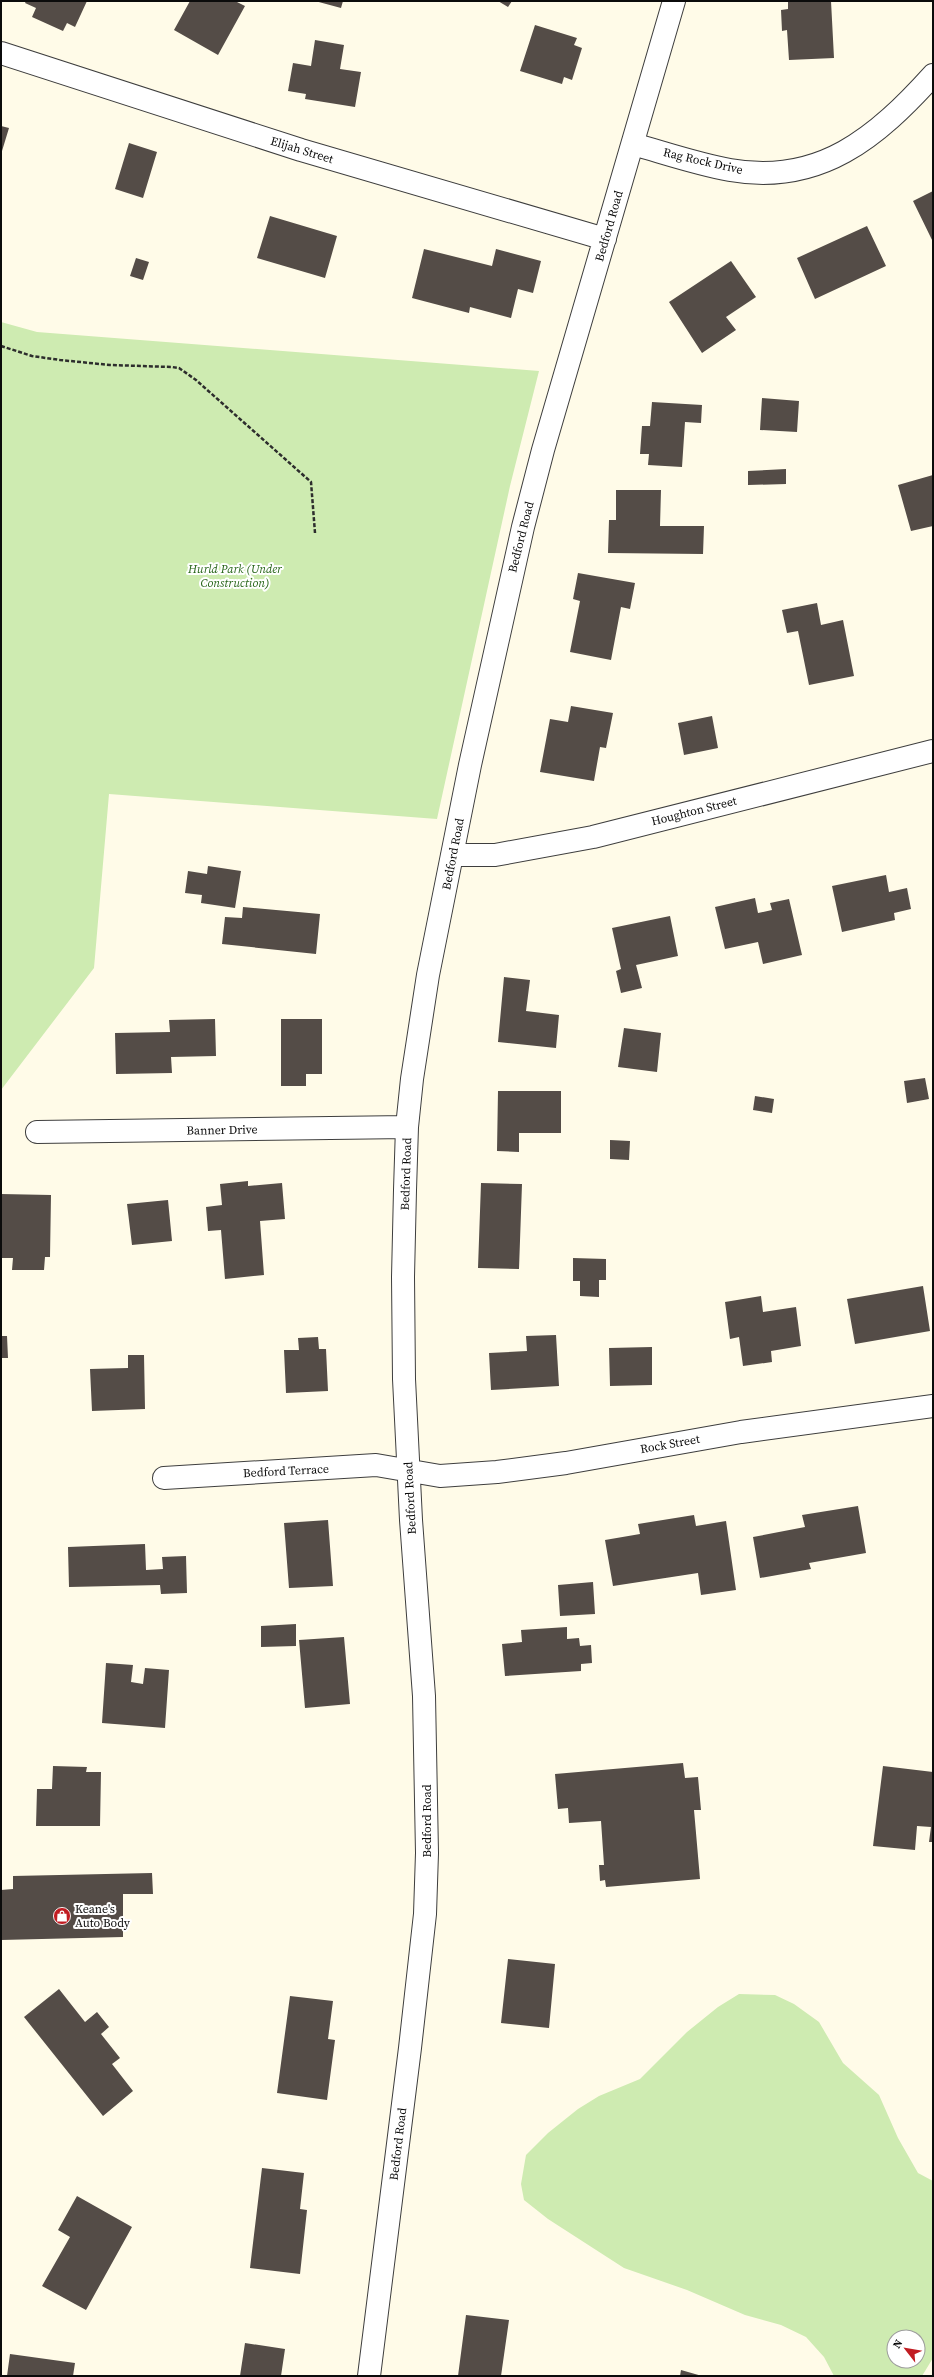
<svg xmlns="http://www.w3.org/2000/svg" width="934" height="2377" font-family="'Source Serif 4',serif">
	<rect width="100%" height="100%" fill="#fffbe8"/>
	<path fill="#ceebb1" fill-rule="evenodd" d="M1,322L37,332L539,371L510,486L437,819L109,794L94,968L1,1090Z
		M739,1994L775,1995L794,2004L819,2022L843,2063L879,2095L898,2138L918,2173L933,2181V2358L922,2376H834L824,2357L806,2337L781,2325L745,2315L687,2290L624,2268L548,2219L524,2200L521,2184L526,2155L548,2133L578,2109L599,2096L640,2079L687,2032L718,2007ZM894,2337H918V2361H894Z"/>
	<path fill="#544c47" d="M26,1H87L75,27L67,23L63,31L32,17L36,8L25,3Z
		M190,1H235L245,6L218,55L174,30Z
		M315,1H343L341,8Z
		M498,1H512L508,7Z
		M788,1H831L834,58L789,60L787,30L782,31L781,10L788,9Z
		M535,25L577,38L574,45L582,48L572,80L564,77L562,84L520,71Z
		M315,40L344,45L340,69L361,72L355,107L305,99L306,94L288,91L293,63L311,66Z
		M1,126L9,128L2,151H1Z
		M129,143L157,152L143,198L115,189Z
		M933,191V242L913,201Z
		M270,216L337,236L325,278L257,258Z
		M867,226L886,266L815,299L797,258Z
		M424,249L492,266L496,249L541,261L533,293L518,289L511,318L470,307L469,313L412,298Z
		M136,258L149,262L143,280L130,276Z
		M731,261L756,297L726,317L736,330L702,353L669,302Z
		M762,398L799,401L797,432L760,430Z
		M652,402L702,405L701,423L685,422L682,467L648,465L649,454H640L642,426H650Z
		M786,469V484L748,485V471Z
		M933,475V526L911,531L898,485Z
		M616,490H661L660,526H704L703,554L608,553L609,520H616Z
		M578,573L635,583L630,609L621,607L611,660L570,652L580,601L573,599Z
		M817,603L821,625L843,620L854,676L809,685L798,631L787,633L782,610Z
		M571,706L613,713L606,748L600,747L594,781L540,772L550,719L568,722Z
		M712,716L718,748L684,755L678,723Z
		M208,866L241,871L235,908L201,903L202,895L185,893L188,871L207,874Z
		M886,875L889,892L907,888L911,909L894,913L895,920L842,932L832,886Z
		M755,898L758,913L772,910L770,903L789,899L802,955L763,964L758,942L725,949L715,907Z
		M243,907L320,914L316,954L222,944L225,917L242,918Z
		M670,916L678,956L636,965L642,988L621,993L616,971L621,969L612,928Z
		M504,977L530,980L526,1011L559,1015L556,1048L498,1042Z
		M215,1019L216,1056L171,1057L172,1073L116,1074L115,1033L170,1032L169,1020Z
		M281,1019H322V1074H306V1086H281Z
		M624,1028L661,1033L657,1072L618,1067Z
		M925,1078L929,1099L907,1103L904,1081Z
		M498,1091H561V1133H519V1152L497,1151Z
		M755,1096L774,1099L772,1113L753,1110Z
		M610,1140L630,1141L629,1160L610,1159Z
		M248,1181V1186L282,1183L285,1219L260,1221L264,1275L225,1279L221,1230L208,1231L206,1207L222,1205L220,1184Z
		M481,1183L522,1184L519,1269L478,1268Z
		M1,1194L51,1195L50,1257H45L44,1270H12L13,1258H1Z
		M168,1200L172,1241L132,1245L127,1204Z
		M573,1258L606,1259V1280H599V1297L580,1296V1281H573Z
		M923,1286L930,1331L855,1344L847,1299Z
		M761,1296L763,1312L796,1307L801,1346L771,1351L772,1362L743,1366L739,1337L730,1339L725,1302Z
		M556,1335L559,1386L491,1390L489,1353L527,1351L526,1336Z
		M1,1336H7L8,1358H1Z
		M318,1337L319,1349H326L328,1391L286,1393L284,1350H299L298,1338Z
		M652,1347V1385L610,1386L609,1348Z
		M128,1355H144L145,1409L92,1411L90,1369L128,1368Z
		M858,1506L866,1553L809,1563L811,1569L760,1578L753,1537L805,1527L802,1515Z
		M694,1515L696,1526L726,1521L736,1590L701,1595L698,1573L613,1586L605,1540L640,1534L638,1524Z
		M328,1520L333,1586L289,1588L284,1523Z
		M145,1544L146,1570L163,1569L162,1557L186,1556L187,1593L161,1594L160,1585L69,1587L68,1547Z
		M593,1582L595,1614L560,1616L558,1585Z
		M296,1624V1646L261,1647V1626Z
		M567,1627V1639L579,1638L580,1646L591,1645L592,1663L581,1664V1671L505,1676L502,1644L522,1642L521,1630Z
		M344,1637L350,1704L305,1708L299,1640Z
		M106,1663L133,1665L131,1682L143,1684L145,1668L169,1670L165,1728L102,1723Z
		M683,1763L685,1778L698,1777L701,1810H694L700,1879L606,1887L605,1880L600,1881L599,1865H604L601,1821L569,1823L568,1808L558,1809L555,1774Z
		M53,1766L87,1767L86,1772H101L100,1826H36L37,1789H52Z
		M883,1766L933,1772V1842H929L931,1827L917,1826L915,1850L873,1846Z
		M152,1873L153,1894H123V1937L1,1940V1890L13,1889V1876Z
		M508,1959L555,1964L549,2028L501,2023Z
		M59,1989L85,2022L97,2012L109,2027L101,2034L120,2058L112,2064L133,2091L103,2116L24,2017Z
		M290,1996L333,2001L328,2039L335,2040L327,2100L277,2093Z
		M262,2168L304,2173L300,2209L307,2210L300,2274L250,2268Z
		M77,2196L132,2227L86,2310L42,2286L70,2237L58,2230Z
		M466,2315L509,2320L501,2376H458Z
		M245,2343L285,2349L281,2376H240Z
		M10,2354L75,2363L73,2376H7Z
		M681,2370L702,2376H680Z"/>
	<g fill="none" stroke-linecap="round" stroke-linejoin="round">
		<g stroke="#3e3e3e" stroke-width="24">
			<path id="minor" d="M1,53L301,150L605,239
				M633,144C665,153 697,164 730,170C820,186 877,137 933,75
				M452,855H495L593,837L933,751
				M37,1132L407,1127
				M164,1478L376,1465L440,1476L497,1472L566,1463L741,1432L933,1406
				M369,2376L410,2048L425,1914L427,1853L424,1696L411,1520L404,1379L403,1277L405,1190L407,1127L412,1079L428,975L470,765L523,527L543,450L674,1"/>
		</g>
		<path stroke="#2d2d2d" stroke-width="2.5" stroke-dasharray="4 2" stroke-linecap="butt" d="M1,346L32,356L60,360L110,365L172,367L179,368L196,380L311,482L315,533"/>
		<use href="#minor" stroke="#fff" stroke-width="22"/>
	</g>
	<defs>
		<g id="shop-disc" transform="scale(0.9)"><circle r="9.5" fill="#c11c22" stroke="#fff"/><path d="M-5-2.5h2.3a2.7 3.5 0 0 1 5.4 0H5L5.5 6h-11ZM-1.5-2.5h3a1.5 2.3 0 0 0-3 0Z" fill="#fff"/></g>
	</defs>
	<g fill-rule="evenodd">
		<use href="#shop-disc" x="62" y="1916"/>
	</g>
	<g text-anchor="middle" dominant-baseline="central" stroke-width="4" stroke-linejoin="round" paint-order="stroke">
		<g font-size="12" fill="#0b0b0b" stroke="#fff">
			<text transform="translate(302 150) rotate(17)">Elijah Street</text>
			<text transform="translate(703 161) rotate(13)">Rag Rock Drive</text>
			<text transform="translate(609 226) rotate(-74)">Bedford Road</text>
			<text transform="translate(521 537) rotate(-76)">Bedford Road</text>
			<text transform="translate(694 811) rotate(-14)">Houghton Street</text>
			<text transform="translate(453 854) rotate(-79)">Bedford Road</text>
			<text transform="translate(222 1130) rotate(-1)">Banner Drive</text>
			<text transform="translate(406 1174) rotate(-88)">Bedford Road</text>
			<text transform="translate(670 1444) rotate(-10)">Rock Street</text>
			<text transform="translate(286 1471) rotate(-3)">Bedford Terrace</text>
			<text transform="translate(410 1498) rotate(-93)">Bedford Road</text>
			<text transform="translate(427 1821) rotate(-90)">Bedford Road</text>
			<text transform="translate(398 2144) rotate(-83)">Bedford Road</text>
		</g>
		<g font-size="12" font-style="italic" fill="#276519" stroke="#fff">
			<text x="235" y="569">Hurld Park (Under<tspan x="235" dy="14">Construction)</tspan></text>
		</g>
		<g font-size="12" fill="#0b0b0b" stroke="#fff" text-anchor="start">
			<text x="75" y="1909">Keane's<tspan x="75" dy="14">Auto Body</tspan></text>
		</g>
	</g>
	<rect width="934" height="2377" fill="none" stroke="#0b0b0b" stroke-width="4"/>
	<g transform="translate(906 2349) rotate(301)"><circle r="19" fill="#ffffff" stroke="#9d9d9d"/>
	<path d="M0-3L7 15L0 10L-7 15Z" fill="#c11c22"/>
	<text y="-6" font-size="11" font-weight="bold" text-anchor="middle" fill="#0b0b0b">N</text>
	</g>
</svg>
